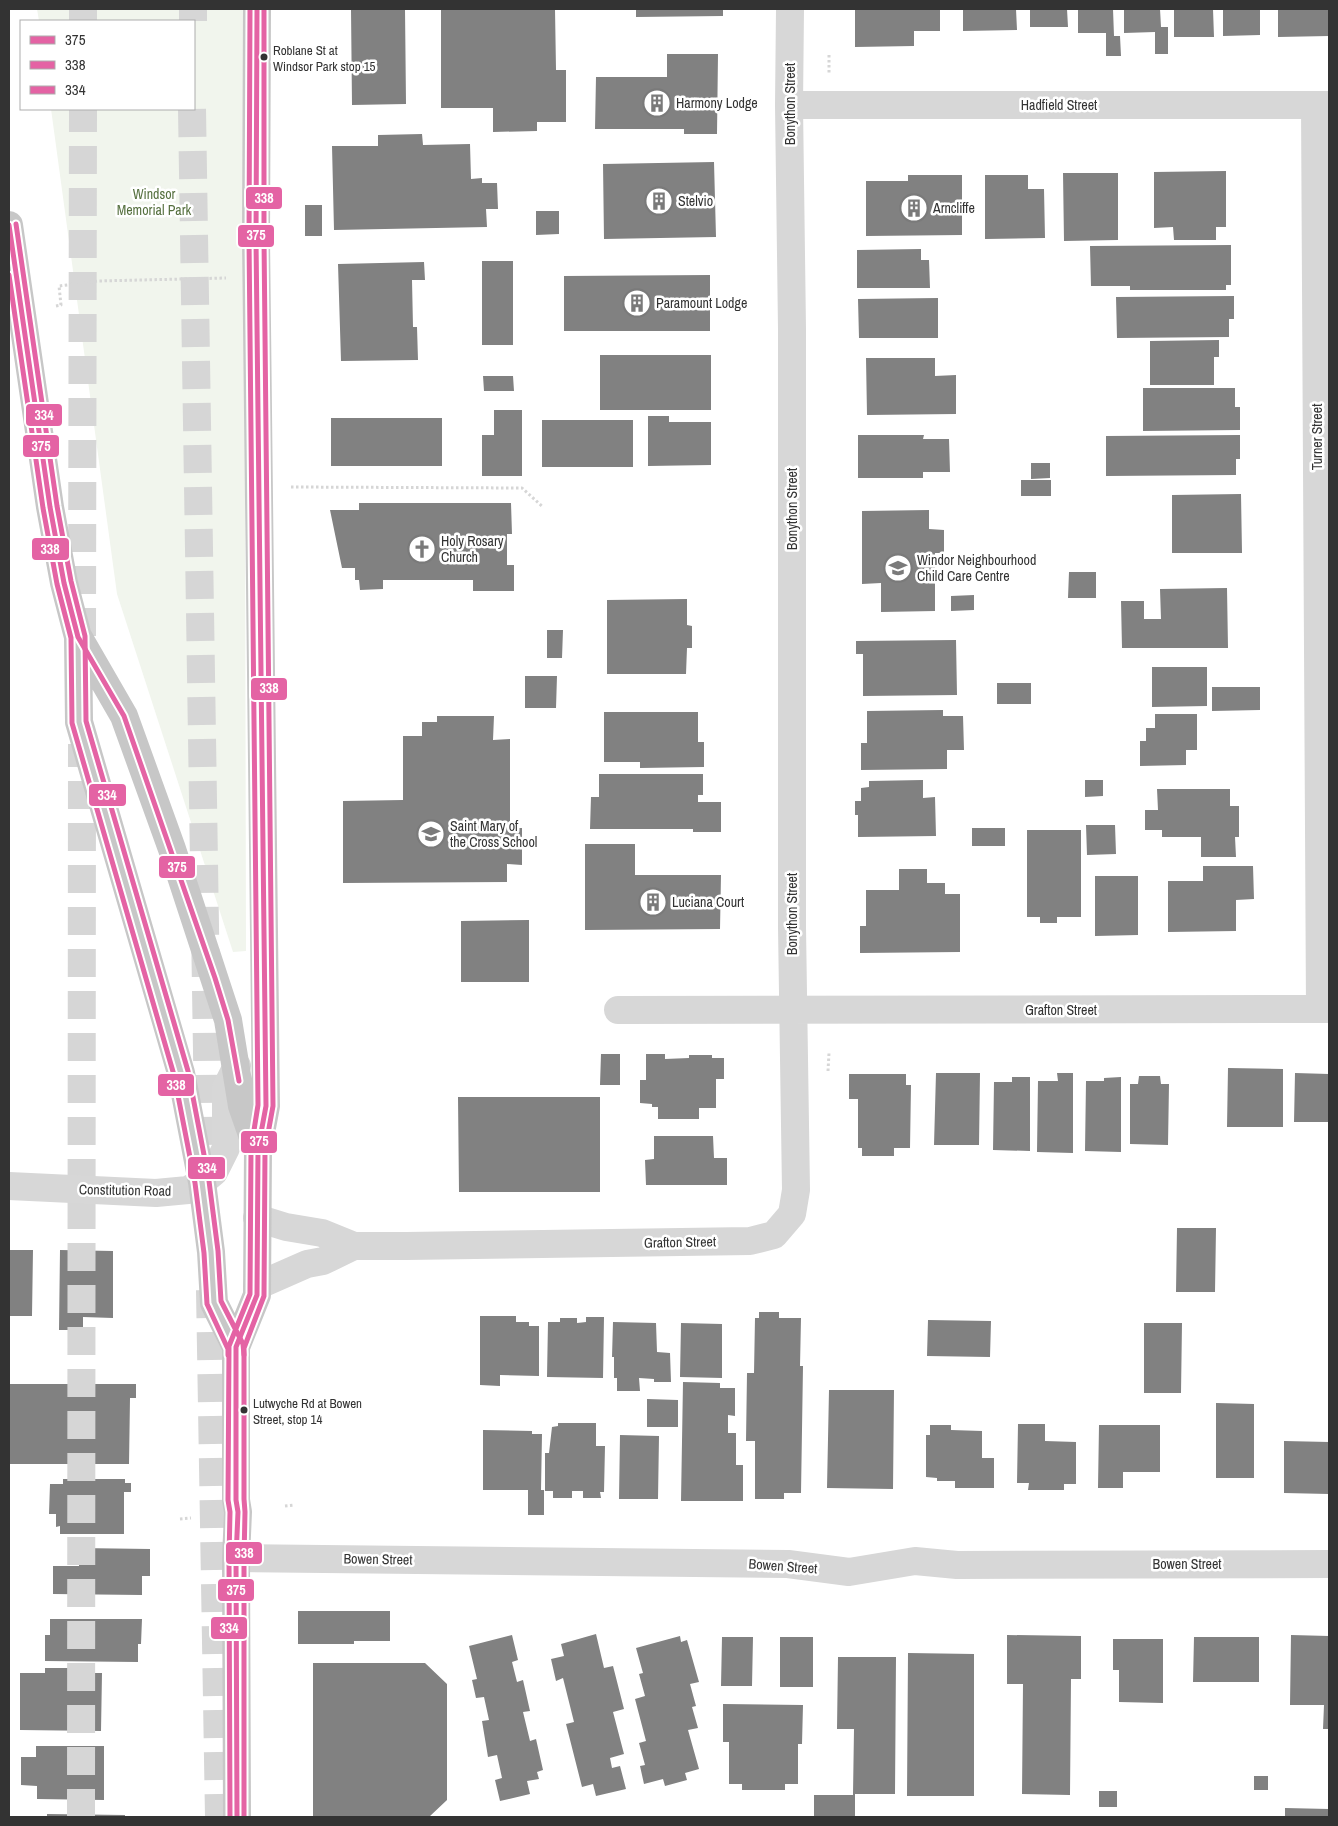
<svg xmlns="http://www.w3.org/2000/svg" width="1338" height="1826" font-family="'Archivo Narrow',sans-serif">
	<rect width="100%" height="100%" fill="#fff"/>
	<path fill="#f1f5ed" d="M37,9H244L246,951L233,952L117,594L51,109H194V21H39Z"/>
	<path fill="#818181" d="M351,9H405L406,104L352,105Z
		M441,9H555L556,70H566V122H537V131L493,132V108H441Z
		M636,9H723V16L636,17Z
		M855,9H940V31H914V46L855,47Z
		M963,9H1016L1017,30L963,31Z
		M1030,9H1067L1068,27H1030Z
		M1078,9H1113L1114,36H1120L1121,56H1106V33H1078Z
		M1124,9H1160L1161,27H1168V54H1155V32L1124,33Z
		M1174,9H1213L1214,37H1174Z
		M1223,9H1260V35L1223,36Z
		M1278,9H1329V36L1278,37Z
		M667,54H718L717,134H684V129H595L596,77H667Z
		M422,134L423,145L470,144L471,179L482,178V183H497L498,209H486L487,227L334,230L332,146H378V135Z
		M714,162L716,237L604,239L603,164Z
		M1226,171V227H1216V240H1174L1173,227L1154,228V172Z
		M1063,173H1118V240L1064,241Z
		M908,175H962V235L866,236V181H908Z
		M985,175H1028V189H1044L1045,238L985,239Z
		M305,205H322V236H305Z
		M536,211H559V234L536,235Z
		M1231,245V285H1226V290H1130V286H1091L1090,246Z
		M921,249V260H929L930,288H857V250Z
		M482,261H513V345H482Z
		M424,262L425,280H412L413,327H417L418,360L341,361L338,264Z
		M710,275V331H564V276Z
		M1234,296V319H1229V337L1117,338L1116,297Z
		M938,298V338H859L858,299Z
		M1219,340V357H1214V385H1150V341Z
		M600,355H711V410H600Z
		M866,358H935V376L956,375V414L867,415Z
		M483,376H513L514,391H484Z
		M1143,388H1235V407H1240V430L1143,431Z
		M494,410H522V476H482V435H494Z
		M648,416H669V422H711V465L648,466Z
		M331,418H442V466H331Z
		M542,420H633V467H542Z
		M858,435H924L923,439H949L950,472H923V478H858Z
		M1240,435V459H1236V475L1106,476V436Z
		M1031,463H1050V478L1031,479Z
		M1021,480H1051V496H1021Z
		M1241,494L1242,553H1172V495Z
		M359,503H511L512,534H507V565H514V591H473V580H383V589L360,590L359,580H355V568H342L330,510H359Z
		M929,510V529L944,530V553H935V611L881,612V583L862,584V511Z
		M1069,572H1096V598H1068Z
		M1227,588L1228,648H1122L1121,601H1144V619H1161L1160,589Z
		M974,595V610L951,611V596Z
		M687,599V625L692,626V648H687L686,674H607V600Z
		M547,630H563L562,658H547Z
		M956,640L957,695L863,696V654H856V641Z
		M1152,667H1207V706L1152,707Z
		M525,676H557L556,708H525Z
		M997,683H1031V704H997Z
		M1212,687H1260V710L1212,711Z
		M943,710V716H963L964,750H947V769L861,770V743H867V711Z
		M604,712H698V742H704V767L640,768V762H604Z
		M1155,714H1197V750H1186V765L1140,766V741H1146V728H1155Z
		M437,716H494L493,740L510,739V828H522V865L507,864V882L343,883V801L403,800V736H422V722H437Z
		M599,774H703V795H698V802H721V832H693V829H590L591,797H599Z
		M923,780V798L935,797L936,836L858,837V815H855V801H861V788L869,787V781Z
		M1085,780H1103V796L1085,797Z
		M1157,789H1230V806H1239V837H1235L1236,857H1201V837H1162V830H1145V810H1158Z
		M1086,825H1115L1116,854L1087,855Z
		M972,828H1005V846H972Z
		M1027,830H1081V917H1057V923H1040V917H1027Z
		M585,844H635V875H721L720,929L585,930Z
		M1203,866H1253L1254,899L1236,900V931L1168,932V881H1203Z
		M899,869H927V883H945V894H960V952L860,953V926H866V890H899Z
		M1095,876H1138V935L1095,936Z
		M529,920V982H461V921Z
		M601,1054H620V1085H600Z
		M646,1054H665V1059L689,1058V1055H712V1058H724V1079H716V1108H699V1119H658V1107H652V1104L640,1103V1080H646Z
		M1228,1068L1283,1069V1127H1227Z
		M936,1073H980L979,1145H934Z
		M1057,1073H1073V1153L1037,1152L1038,1081H1058Z
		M1295,1073L1329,1074V1122H1294Z
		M849,1074H906V1085H911L910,1148H894V1156H862V1148H858V1099H849Z
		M1139,1076H1160L1161,1084H1169L1168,1145L1130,1144V1084H1138Z
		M1012,1077H1030V1151L993,1150L994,1082H1012Z
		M1121,1077V1152L1085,1151L1086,1081H1104V1078Z
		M458,1097H600V1192H459Z
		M654,1136H713L714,1158H727V1185H646L645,1160L654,1159Z
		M1177,1228H1216L1215,1292H1176Z
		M9,1250H33L32,1316H9Z
		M60,1250L113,1251V1318L83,1317V1330H59Z
		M759,1312H779V1318H801L800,1366H803L801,1493H784V1499H755V1441H746L747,1373H754L755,1318H759Z
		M480,1316H516V1322H529V1326H539V1376L500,1375V1386L480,1385Z
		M586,1317H604L603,1378L547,1377L548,1322H560V1318H577V1323L586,1322Z
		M928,1320L991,1321L990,1357L927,1356Z
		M613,1322L656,1323L657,1352L670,1353L671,1382H654V1379L639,1378L640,1391H617V1378H614V1357H612Z
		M681,1323L722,1324V1378L680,1377Z
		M1144,1323H1182L1181,1393H1144Z
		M683,1382L720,1383V1388H735V1416L728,1415V1433H736V1465H743V1501H681Z
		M9,1384H136V1398H130L129,1464H9Z
		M829,1390H894L893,1489L827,1488Z
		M647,1399L678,1400V1427H647Z
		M1216,1403L1254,1404V1478H1216Z
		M558,1423H596V1446H605L604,1492H600L601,1498H583V1491H572V1498H553V1491H545V1453H549L552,1427L558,1426Z
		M1018,1424H1045V1441L1076,1442V1484H1064V1490H1028L1029,1483H1017Z
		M930,1425H951V1430L982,1431V1458H994V1488H955V1481H937V1478L926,1477V1435H930Z
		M1099,1425H1160V1472H1123V1488H1098Z
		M483,1430L532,1431V1434H542L541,1490H544V1515H528V1490H483Z
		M620,1435L659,1436L658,1499H619Z
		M1284,1441L1329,1442V1494L1284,1493Z
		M63,1479H125V1483H131V1492H124V1534H60V1526L56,1527V1514H49L50,1484H63Z
		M79,1548L150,1549V1576H142V1595L53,1594V1566H79Z
		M298,1611H390V1641H354V1644H298Z
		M50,1619H142L141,1644H138V1662L45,1661V1635H50Z
		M596,1634L604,1668L613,1666L624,1709L613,1712L624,1754L610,1758L612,1768L620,1766L626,1789L596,1796L593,1784L582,1787L566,1724L574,1722L563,1678L556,1681L551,1659L564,1656L561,1644Z
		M512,1635L518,1660L512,1662L517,1682L523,1680L530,1711L523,1712L530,1741L536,1739L543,1770L537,1772L539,1779L527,1781L530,1794L500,1801L495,1780L502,1778L497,1755L488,1757L482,1721L489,1720L484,1697L476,1698L472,1680L477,1679L469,1646Z
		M1007,1635L1081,1636V1679H1071L1070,1795L1022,1794L1023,1684H1007Z
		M1291,1635L1329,1636V1729H1323L1324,1705H1290Z
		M680,1636L681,1642L687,1640L699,1682L690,1684L696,1706L692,1707L698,1728L688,1730L699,1769L685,1773L687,1780L665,1786L663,1779L644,1784L640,1766L645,1765L639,1743L646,1741L635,1699L645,1696L639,1674L643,1673L636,1648Z
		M722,1637H753L752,1686H721Z
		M780,1637H813V1687H780Z
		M1194,1637H1259V1682H1193Z
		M1113,1639H1163V1703L1119,1702V1670H1113Z
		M908,1653L974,1654V1796H907Z
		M838,1657H896L895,1794H855V1817H814V1795H853L854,1729H837Z
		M313,1663H425L447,1684V1800L429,1817H313Z
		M45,1668H84V1673H102L101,1731L20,1730V1673H45Z
		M723,1704L803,1705L802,1744H798V1784H785V1790H742V1784H729V1742H723Z
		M36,1746H104V1800L37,1799V1786L21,1785V1757H36Z
		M1254,1776H1268V1790H1254Z
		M1099,1791H1117V1807H1099Z
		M1285,1808L1329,1809V1817H1285Z
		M47,1814L125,1815V1817H47Z"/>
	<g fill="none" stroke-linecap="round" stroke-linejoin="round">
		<path stroke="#d6d6d6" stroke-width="28" stroke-dasharray="28 14" stroke-linecap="butt" d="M83,9V21
			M193,21V9
			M192,109L209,1177
			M82,636L83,109
			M210,1290L219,1817
			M81,1817L82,744"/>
		<path stroke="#d6d6d6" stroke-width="3" stroke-dasharray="2.5 2.5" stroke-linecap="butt" d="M829,55V75
			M56,306L61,305L59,286L98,281L226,278
			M291,487L522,488L543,507
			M828,1071L829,1053
			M285,1506L294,1505
			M180,1519L191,1518"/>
		<path stroke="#d7d7d7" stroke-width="28" d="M789,105H1329
			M1315,105L1320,1009
			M618,1010L1329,1009
			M257,1218L286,1227L322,1233L354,1246H406L750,1241L774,1235L792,1214L796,1190L792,927V329L789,105L790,9
			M257,1286L307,1264L323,1261L354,1246
			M236,1558L788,1564L849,1572L915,1561L957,1565L1329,1564"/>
		<path stroke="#d7d7d7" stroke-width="28" d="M9,1186L156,1193L188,1190L202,1182L214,1172L226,1148V1088L237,1066"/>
		<path stroke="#c7c7c7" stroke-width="28" d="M9,225L50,507L64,583L78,637L79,722L181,1073L202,1182L211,1252L214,1303L236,1347V1500L238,1512L236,1558L237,1817
			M79,638L124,716L172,849L228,1020L242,1106L257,1149
			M236,1347L257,1295L258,1149L266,1106L256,239L257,9"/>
		<g stroke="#fff" stroke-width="9">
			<path id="bus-1" d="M9,225L50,507L64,583L78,637L124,716L215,978L228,1020L239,1081
				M237,1817L236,1558L238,1512L236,1500V1347L257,1295L258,1149L266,1106L256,239L257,9"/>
		</g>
		<g stroke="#fff" stroke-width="9">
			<path id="bus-2" d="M9,275L43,508L57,584L71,638L72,723L174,1075L195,1183L204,1253L207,1304L228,1349V1355
				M244,1817V1558L245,1512L244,1499V1348L264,1296L265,1150L273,1106L264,239V9"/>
		</g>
		<g stroke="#fff" stroke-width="9">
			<path id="bus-3" d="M16,224L57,506L71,581L85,636L86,721L188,1071L209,1181L218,1251L221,1301L243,1344L244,1355
				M230,1817L229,1558L230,1512L228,1500L229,1346L250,1294L251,1149L258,1105L249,239L250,9"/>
		</g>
		<use href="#bus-1" stroke="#e463a4" stroke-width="5"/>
		<use href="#bus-2" stroke="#e463a4" stroke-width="5"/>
		<use href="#bus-3" stroke="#e463a4" stroke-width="5"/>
	</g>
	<defs>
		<g id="building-ring" transform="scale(1.4375)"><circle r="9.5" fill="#fff" stroke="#7a7a7a" stroke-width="1.5"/><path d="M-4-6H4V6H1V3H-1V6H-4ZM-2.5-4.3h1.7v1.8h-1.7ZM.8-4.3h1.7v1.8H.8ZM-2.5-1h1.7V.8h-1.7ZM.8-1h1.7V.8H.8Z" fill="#7a7a7a"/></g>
		<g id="church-ring" transform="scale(1.4375)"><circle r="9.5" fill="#fff" stroke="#7a7a7a" stroke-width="1.5"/><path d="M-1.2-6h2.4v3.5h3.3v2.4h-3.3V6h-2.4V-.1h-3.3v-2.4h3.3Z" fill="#7a7a7a"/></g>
		<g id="school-ring" transform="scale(1.4375)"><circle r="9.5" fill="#fff" stroke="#7a7a7a" stroke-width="1.5"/><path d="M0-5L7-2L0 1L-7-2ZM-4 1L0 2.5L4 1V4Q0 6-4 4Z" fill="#7a7a7a"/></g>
	</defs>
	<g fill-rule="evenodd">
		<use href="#building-ring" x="657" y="103"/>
		<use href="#building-ring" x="659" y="201"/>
		<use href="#building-ring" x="914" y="208"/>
		<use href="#building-ring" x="637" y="303"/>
		<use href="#church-ring" x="422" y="549"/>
		<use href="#school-ring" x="898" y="568"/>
		<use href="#school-ring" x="431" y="834"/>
		<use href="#building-ring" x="653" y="902"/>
	</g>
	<g fill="#333" stroke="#fff" stroke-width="2">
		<circle cx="264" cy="57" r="4.5"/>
		<circle cx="244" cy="1410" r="4.5"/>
	</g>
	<g text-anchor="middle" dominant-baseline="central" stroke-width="5" stroke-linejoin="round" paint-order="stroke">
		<g font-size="13" fill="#333" stroke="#fff" text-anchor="start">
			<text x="273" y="50">Roblane St at<tspan x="273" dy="16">Windsor Park stop 15</tspan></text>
			<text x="253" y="1403">Lutwyche Rd at Bowen<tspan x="253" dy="16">Street, stop 14</tspan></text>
		</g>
		<g font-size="14" fill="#333" stroke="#fff" text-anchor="start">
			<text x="676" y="103">Harmony Lodge</text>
			<text x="678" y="201">Stelvio</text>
			<text x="933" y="208">Arncliffe</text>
			<text x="656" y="303">Paramount Lodge</text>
			<text x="441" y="541">Holy Rosary<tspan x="441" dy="16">Church</tspan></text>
			<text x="917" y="560">Windor Neighbourhood<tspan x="917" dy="16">Child Care Centre</tspan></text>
			<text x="450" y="826">Saint Mary of<tspan x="450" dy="16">the Cross School</tspan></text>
			<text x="672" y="902">Luciana Court</text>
		</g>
		<g font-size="14" fill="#333" stroke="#fff">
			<text transform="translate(790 104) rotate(-90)">Bonython Street</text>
			<text x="1059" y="105">Hadfield Street</text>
			<text transform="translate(1317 437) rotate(-90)">Turner Street</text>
			<text transform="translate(792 509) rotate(-90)">Bonython Street</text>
			<text transform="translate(792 914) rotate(-90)">Bonython Street</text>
			<text x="1061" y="1010">Grafton Street</text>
			<text transform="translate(125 1190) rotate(1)">Constitution Road</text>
			<text transform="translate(680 1242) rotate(-1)">Grafton Street</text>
			<text transform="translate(378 1559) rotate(1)">Bowen Street</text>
			<text x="1187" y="1564">Bowen Street</text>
			<text transform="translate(783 1566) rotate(4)">Bowen Street</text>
		</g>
		<g font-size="14" fill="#56703f" stroke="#fff">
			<text x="154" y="194">Windsor<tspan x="154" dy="16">Memorial Park</tspan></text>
		</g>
	</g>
	<g stroke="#fff" stroke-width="2">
		<rect x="245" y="186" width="38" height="24" rx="5" fill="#e463a4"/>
		<rect x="237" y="224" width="38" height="24" rx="5" fill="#e463a4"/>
		<rect x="25" y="403" width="38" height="24" rx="5" fill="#e463a4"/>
		<rect x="22" y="434" width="38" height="24" rx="5" fill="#e463a4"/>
		<rect x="31" y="537" width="39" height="24" rx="5" fill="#e463a4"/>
		<rect x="250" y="677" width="38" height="24" rx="5" fill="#e463a4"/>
		<rect x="88" y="783" width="39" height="24" rx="5" fill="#e463a4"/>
		<rect x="158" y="855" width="38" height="24" rx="5" fill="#e463a4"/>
		<rect x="157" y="1073" width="38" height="24" rx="5" fill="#e463a4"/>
		<rect x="240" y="1130" width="38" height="24" rx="5" fill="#e463a4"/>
		<rect x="187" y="1156" width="39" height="24" rx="5" fill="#e463a4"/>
		<rect x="225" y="1541" width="38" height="24" rx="5" fill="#e463a4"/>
		<rect x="217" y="1578" width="38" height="24" rx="5" fill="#e463a4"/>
		<rect x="210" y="1616" width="38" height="24" rx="5" fill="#e463a4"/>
	</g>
	<g font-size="14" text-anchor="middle" font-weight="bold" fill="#fff">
		<text x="264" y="203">338</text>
		<text x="256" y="240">375</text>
		<text x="44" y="420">334</text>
		<text x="41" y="451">375</text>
		<text x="50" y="554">338</text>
		<text x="269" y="693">338</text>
		<text x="107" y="800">334</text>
		<text x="177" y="872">375</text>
		<text x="176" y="1090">338</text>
		<text x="259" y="1146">375</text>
		<text x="207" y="1173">334</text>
		<text x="244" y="1558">338</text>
		<text x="236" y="1595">375</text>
		<text x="229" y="1633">334</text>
	</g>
	<rect width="1338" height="1826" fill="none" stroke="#333333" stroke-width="20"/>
	<rect x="20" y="20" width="175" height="90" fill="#ffffff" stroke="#adadad"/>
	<rect x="30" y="36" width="25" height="8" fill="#e463a4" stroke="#adadad"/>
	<text x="65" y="45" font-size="15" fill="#333333">375</text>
	<rect x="30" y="61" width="25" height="8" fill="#e463a4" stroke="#adadad"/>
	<text x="65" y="70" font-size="15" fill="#333333">338</text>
	<rect x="30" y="86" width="25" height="8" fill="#e463a4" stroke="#adadad"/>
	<text x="65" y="95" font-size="15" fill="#333333">334</text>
</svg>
